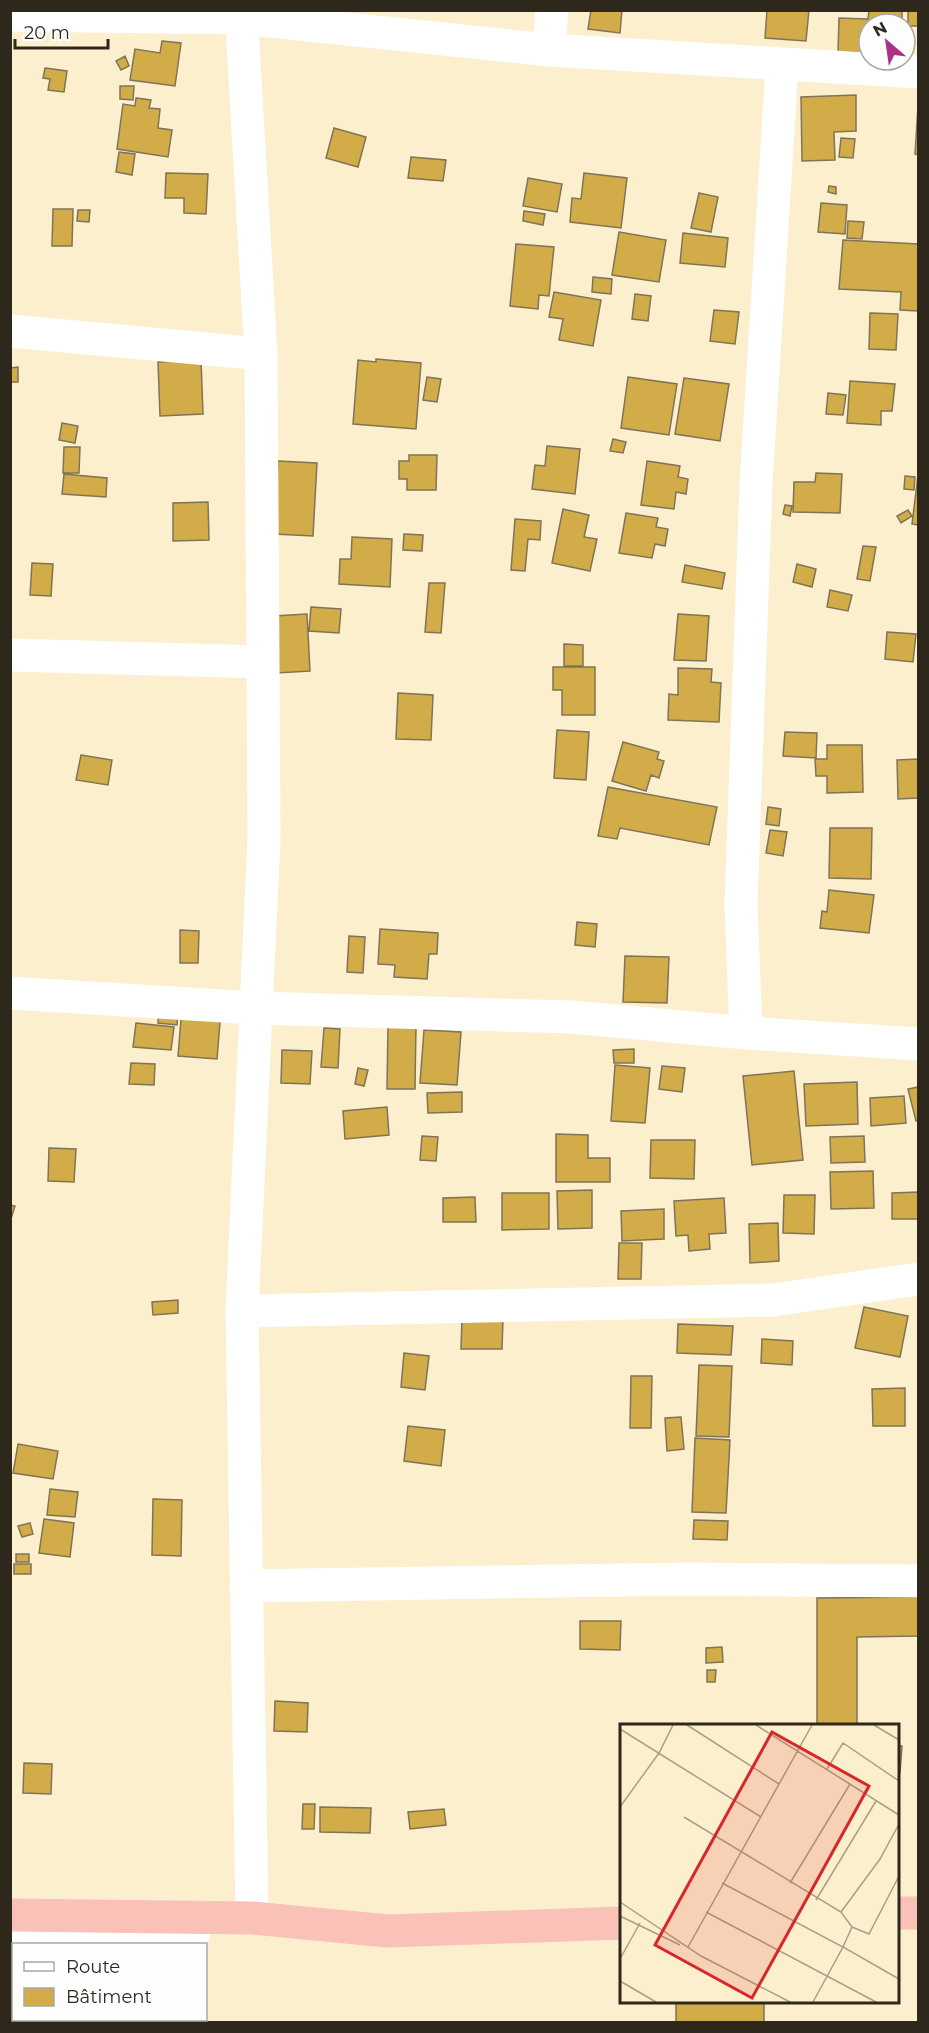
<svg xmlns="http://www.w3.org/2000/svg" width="929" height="2033" font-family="Montserrat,sans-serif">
	<rect width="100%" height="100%" fill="#fcefce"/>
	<path fill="#d1ac49" stroke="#807456" stroke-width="1.5" d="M591,10H622L620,33L588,29Z
		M767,10H809L806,41L765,38Z
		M869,10H902V24H869V53L838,52L839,18L868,19Z
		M908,10H918V26H908Z
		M162,41L181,43L175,86L130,80L135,49L160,53Z
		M125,56L129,66L121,70L116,61Z
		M45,68L67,71L64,92L48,90L50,79L43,78Z
		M120,86H134L133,100L120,99Z
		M856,95V131L834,132L835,160L802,161L801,97Z
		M136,98L151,100L149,108L160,109L158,128L172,130L168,157L117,149L123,104L135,106Z
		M918,106V155L915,154Z
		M334,128L366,137L358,167L326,158Z
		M841,138L855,139L853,158L839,157Z
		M119,152L135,154L132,175L116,172Z
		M411,157L446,160L443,181L408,178Z
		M166,173L208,174L206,214L184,213V198H165Z
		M584,173L627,178L621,228L570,222L572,198L581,199Z
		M528,178L562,184L557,212L523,206Z
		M829,186L836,187V194L828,192Z
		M699,193L718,197L711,232L691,228Z
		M821,203L847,205L845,234L818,232Z
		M53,209H73L72,246H52Z
		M78,210H90L89,222L77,221Z
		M524,211L545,214L543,225L523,221Z
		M848,221L864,222L862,239L847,238Z
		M619,232L666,240L659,282L612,275Z
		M683,233L728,238L725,267L680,263Z
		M843,240L918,244V311L900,310L901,292L839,289Z
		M516,244L554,247L549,296L539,295L538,309L510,306Z
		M593,277L612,279L611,294L592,292Z
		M554,292L601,300L593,346L559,340L563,319L549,317Z
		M635,294L651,296L648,321L632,319Z
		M714,310L739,312L735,344L710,341Z
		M870,313L898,314L896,350L869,349Z
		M376,359L421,363L416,429L353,424L358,360L376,362Z
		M201,360L203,414L160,416L158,362Z
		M18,367V382H10V368Z
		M427,377L441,379L437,402L423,400Z
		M628,377L677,384L669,435L621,428Z
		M684,378L729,384L720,441L675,434Z
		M850,381L895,384L892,411H881V425L847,423Z
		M828,393L846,395L843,415L826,414Z
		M62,423L78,426L75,443L59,440Z
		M613,439L626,442L623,453L610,451Z
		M547,446L580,449L575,494L532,489L535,465L545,466Z
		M64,447H80L79,473H63Z
		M409,455H437L436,490H407V479H399V461H409Z
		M278,461L317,463L313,536L274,534Z
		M647,461L680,466L678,477L688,479L686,494L676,492L674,509L641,505Z
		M816,473L842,474L840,513L793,512L794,482H815Z
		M64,474L107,478L106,497L62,494Z
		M918,475V525L912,524Z
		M905,476L915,477L914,490L904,489Z
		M208,502L209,540L173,541V503Z
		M785,505L792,506L790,516L783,514Z
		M563,509L589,515L584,537L597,539L590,571L552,563Z
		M908,510L912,516L901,523L897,516Z
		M626,513L658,518L656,527L668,529L665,546L655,544L652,558L619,553Z
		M515,519L541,521L540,540L528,539L525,571L511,570Z
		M404,534L423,535L422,551L403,550Z
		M352,537L392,539L390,587L339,584L340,559H351Z
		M863,546L876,547L870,581L857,579Z
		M32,563L53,564L51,596L30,595Z
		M797,564L816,569L812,587L793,582Z
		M685,565L725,573L722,589L682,582Z
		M429,583H445L441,633L425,632Z
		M830,590L852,595L848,611L827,607Z
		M311,607L341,609L339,633L309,631Z
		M307,614L310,671L276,673L274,616Z
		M678,614L709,616L706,661L674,660Z
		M887,632L916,634L913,662L885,659Z
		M564,644L583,645V666H564Z
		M553,667H595V715H562V690H553Z
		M678,668L712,669L711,682L721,683L719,722L668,720L669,694L678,695Z
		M398,693L433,695L431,740L396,739Z
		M557,730L589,732L586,780L554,778Z
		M785,732L817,733L816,758L783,756Z
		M623,742L659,752L657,759L664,761L659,778L651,775L646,791L612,781Z
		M827,745H862L863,792L827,793V776H816L815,759H827Z
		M81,755L112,760L108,785L76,780Z
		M918,759V798L898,799L897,760Z
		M608,787L717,807L709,845L620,828L617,839L598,836Z
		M768,807L781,809L779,826L766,824Z
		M830,828H872L871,879L829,878Z
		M770,830L787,832L783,856L766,853Z
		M829,890L874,895L869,933L820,928L822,911L827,912Z
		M577,922L597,924L595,947L575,945Z
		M380,929L438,933L437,954H429L427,979L394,977L395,965L378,964Z
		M180,930L199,931L198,963H180Z
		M349,936L365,937L363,973L347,972Z
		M625,956L669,957L667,1003L623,1002Z
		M159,1006L178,1008L177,1025L158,1023Z
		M182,1007L221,1010L217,1059L178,1056Z
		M136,1023L174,1027L171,1050L133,1047Z
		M388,1025H416L415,1089H387Z
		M324,1028L340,1029L338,1068L321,1067Z
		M424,1030L461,1032L457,1085L420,1083Z
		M634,1049V1063H614L613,1050Z
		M282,1050L312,1051L310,1084L281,1083Z
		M131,1063L155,1064L154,1085L129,1084Z
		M615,1065L650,1068L645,1123L611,1121Z
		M662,1066L685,1068L682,1092L659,1089Z
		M358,1068L368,1070L364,1086L355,1084Z
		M794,1071L803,1160L752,1165L743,1076Z
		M857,1082L858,1124L806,1126L804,1084Z
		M918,1087V1120L916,1121L908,1089Z
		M462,1092V1112L428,1113L427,1093Z
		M904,1096L906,1123L871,1126L870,1098Z
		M387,1107L389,1135L345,1139L343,1111Z
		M556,1134L588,1135V1158H610V1182H556Z
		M422,1136L438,1137L436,1161L420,1160Z
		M864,1136L865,1162L831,1163L830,1137Z
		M651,1140H695L694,1179L650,1178Z
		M49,1148L76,1149L74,1182L48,1181Z
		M873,1171L874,1208L831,1209L830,1172Z
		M592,1190V1228L558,1229L557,1191Z
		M918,1192V1219H892V1193Z
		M502,1193H549V1229L502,1230Z
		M784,1195H815L814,1234L783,1233Z
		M475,1197L476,1222H443V1198Z
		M724,1198L726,1233L709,1234L710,1249L689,1251L688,1235L676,1236L674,1201Z
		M10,1205L15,1206L10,1222Z
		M664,1209V1239L622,1241L621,1211Z
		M778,1223L779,1261L750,1263L749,1224Z
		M619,1243H642L641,1279H618Z
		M178,1300V1313L153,1315L152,1302Z
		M864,1307L908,1316L900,1357L855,1348Z
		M462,1318L503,1319L502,1349H461Z
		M678,1324L733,1326L731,1355L677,1353Z
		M762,1339L793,1341L792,1365L761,1363Z
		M404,1353L429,1356L425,1390L401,1387Z
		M699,1365L732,1366L729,1437L696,1436Z
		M631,1376H652L651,1428H630Z
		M905,1388V1426H873L872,1389Z
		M681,1417L684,1449L667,1451L665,1418Z
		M408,1426L445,1430L441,1466L404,1461Z
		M695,1438L730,1440L726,1513L692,1512Z
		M18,1444L58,1451L53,1479L13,1473Z
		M50,1489L78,1492L75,1517L47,1515Z
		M153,1499L182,1500L181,1556L152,1555Z
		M44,1519L74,1523L70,1557L39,1553Z
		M694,1520L728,1521L727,1540L693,1539Z
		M30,1523L33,1534L22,1537L18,1526Z
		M16,1554H29V1562H16Z
		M14,1564H31V1574H14Z
		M918,1597V1636L857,1637V1726H817V1598Z
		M580,1621H621L620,1650L580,1649Z
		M722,1647L723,1662L706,1663V1648Z
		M707,1670H716L715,1682H707Z
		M275,1701L308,1703L307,1732L274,1731Z
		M898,1745L902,1746L900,1773H898Z
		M24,1763L52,1764L51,1794L23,1793Z
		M303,1804H315L314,1829H302Z
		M320,1807L371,1808L370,1833L320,1832Z
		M444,1809L446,1825L410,1829L408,1812Z
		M764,2002V2022H676V2003Z
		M15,2020H32V2022H15Z
		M76,2020H90V2022H76Z"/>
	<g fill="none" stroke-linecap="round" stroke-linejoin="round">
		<path stroke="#fff" stroke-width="33" d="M241,10L261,354L263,662L264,839L242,1311L252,1918
			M10,15L240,18L549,50L918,72
			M549,50L552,10
			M10,331L261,354
			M10,655L263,662
			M10,993L256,1008L572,1017L746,1033L918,1044
			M746,1033L741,904L756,483L782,65
			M242,1311L773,1300L918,1279
			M246,1586L687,1579L918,1581
			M10,1940L194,1933"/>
		<path stroke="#f9c1b7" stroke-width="33" d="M898,1913H918
			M10,1915L252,1918L388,1931L622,1923"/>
	</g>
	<g transform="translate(620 1724)">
		<rect width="279" height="279" fill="#fcefce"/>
		<path fill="none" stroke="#a99f86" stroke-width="1.5" d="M67,1L159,60M136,1L279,91M254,1L279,16M0,5L141,93M207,45L223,19L279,57M0,83L39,29L53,1M64,93L221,188L232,203M279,152L249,210L232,203L223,223L279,255M102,159L223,223L193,278M170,159L230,60M196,176L256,77M0,178L81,232L170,278M86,188L256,278M221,188L260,135L279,100M0,192L60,221M68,223L192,1M0,235L20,199M0,257L36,278"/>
		<path fill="#d62828" fill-opacity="0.15" stroke="#d62828" stroke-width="3" d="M152,8L249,62L132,274L35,221Z"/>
		<rect width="279" height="279" fill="none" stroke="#2d281b" stroke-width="3"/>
	</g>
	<rect width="929" height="2033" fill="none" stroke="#2d281b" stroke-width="24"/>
	<rect x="12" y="1943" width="195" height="78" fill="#fdfdfd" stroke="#aaa8a3" stroke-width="1.5"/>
	<rect x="24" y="1962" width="30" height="9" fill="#ffffff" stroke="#aaa8a3" stroke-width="1.5"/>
	<text x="66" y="1973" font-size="18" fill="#2d281b">Route</text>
	<rect x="24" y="1988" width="30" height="18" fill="#d1ac49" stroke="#aaa8a3" stroke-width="1.5"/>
	<text x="66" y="2003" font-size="18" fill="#2d281b">Bâtiment</text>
	<g transform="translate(887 42) rotate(331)"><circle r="28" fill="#fdfdfd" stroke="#aaa8a3" stroke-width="1.5"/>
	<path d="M0-4.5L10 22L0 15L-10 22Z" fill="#ac3285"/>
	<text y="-9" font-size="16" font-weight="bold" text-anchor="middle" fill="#2d281b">N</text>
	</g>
	<path d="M15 39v9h93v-9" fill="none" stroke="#2d281b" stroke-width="3"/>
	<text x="24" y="39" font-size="18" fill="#2d281b" stroke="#fdfdfd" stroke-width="4.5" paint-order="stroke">20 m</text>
</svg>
